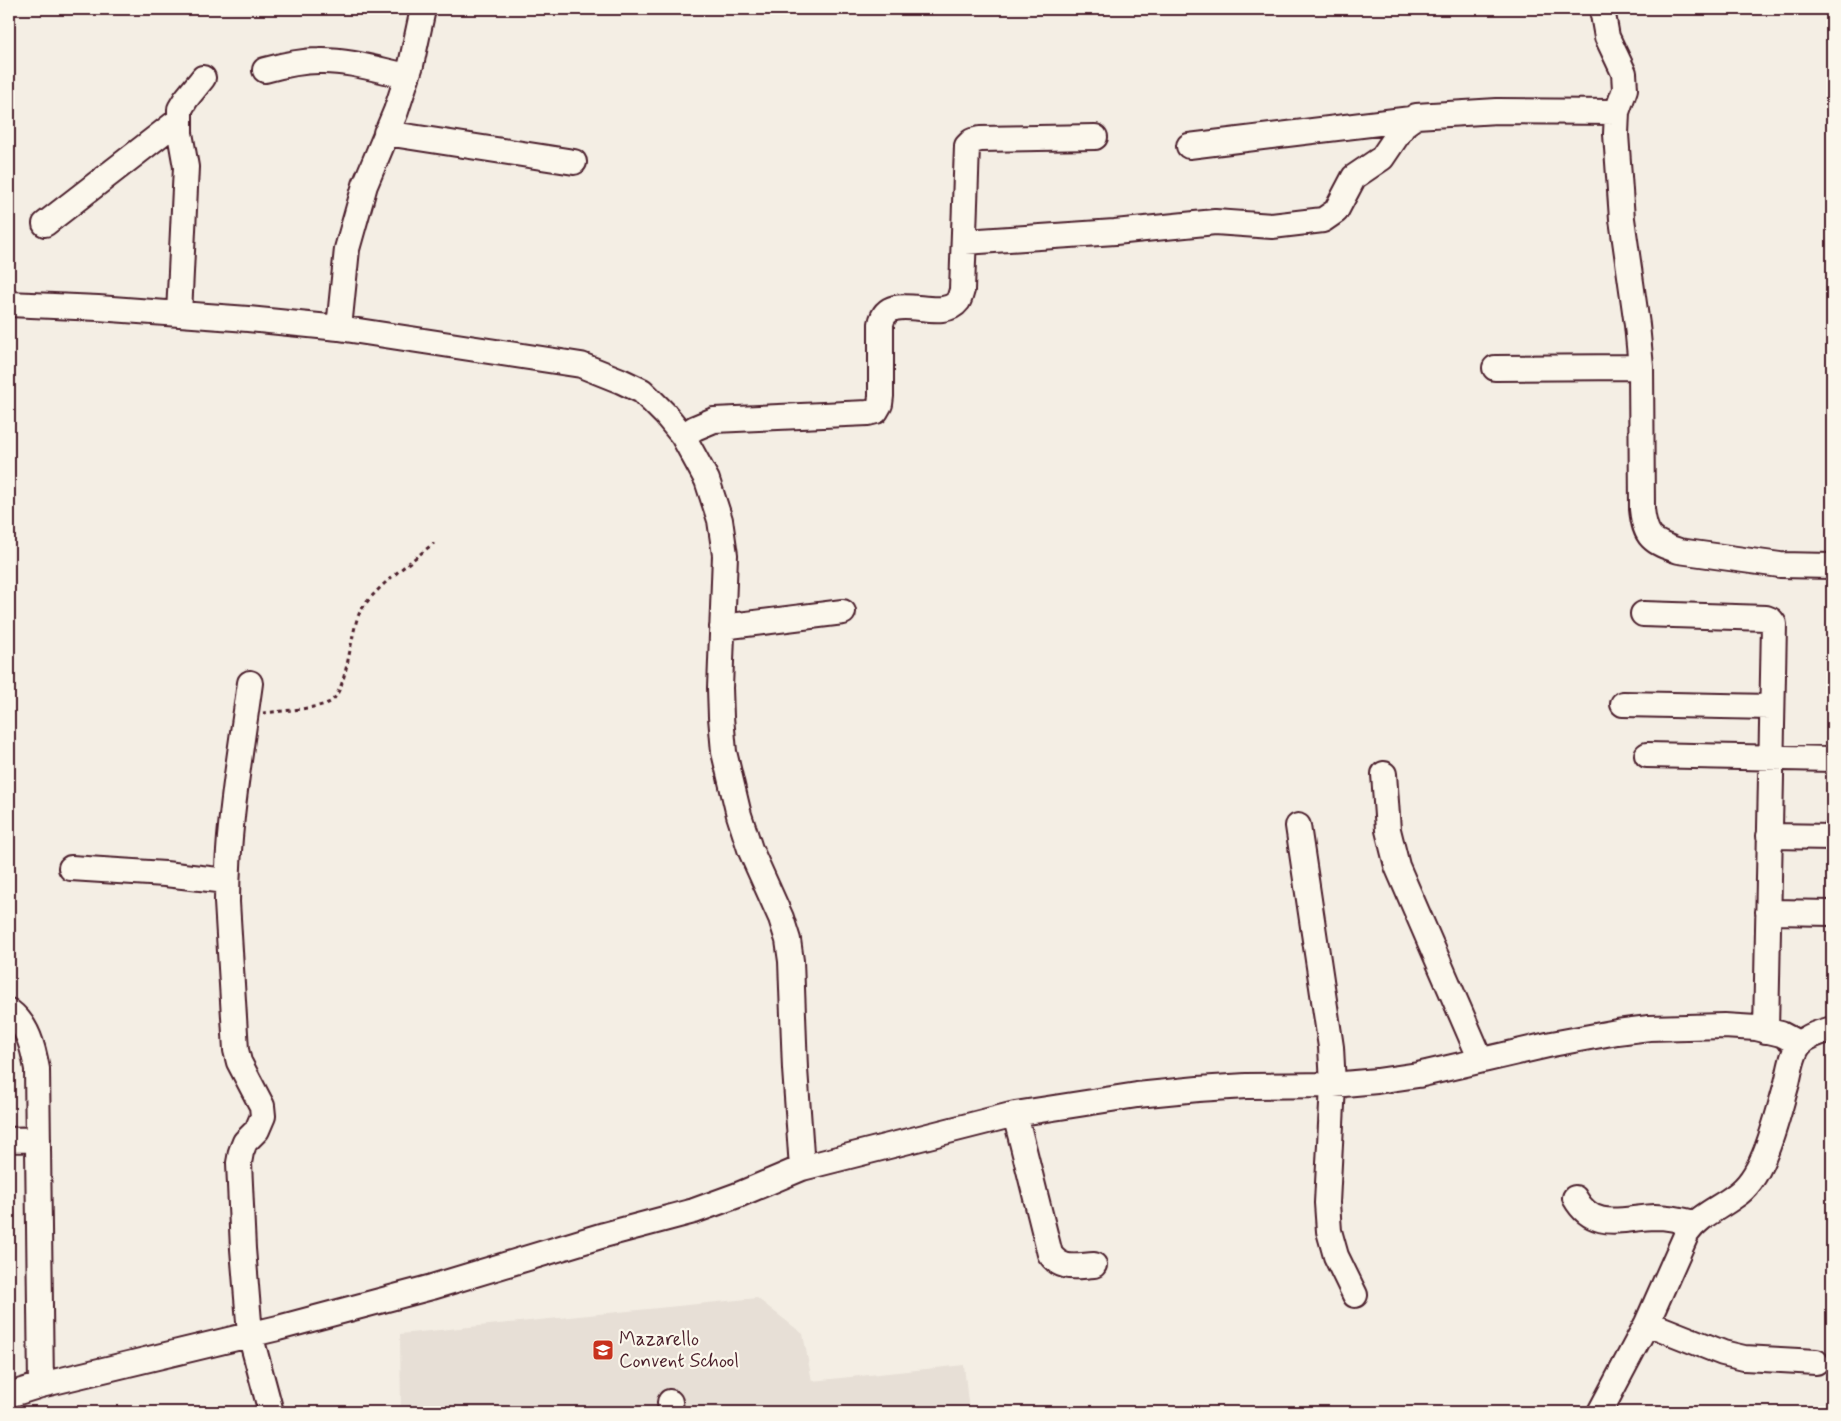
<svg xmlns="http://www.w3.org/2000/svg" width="1841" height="1421" font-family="Mynerve,sans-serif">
	<rect width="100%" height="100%" fill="#f4eee4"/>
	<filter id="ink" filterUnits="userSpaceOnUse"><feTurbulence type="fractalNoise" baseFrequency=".02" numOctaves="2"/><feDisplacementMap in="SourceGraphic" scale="10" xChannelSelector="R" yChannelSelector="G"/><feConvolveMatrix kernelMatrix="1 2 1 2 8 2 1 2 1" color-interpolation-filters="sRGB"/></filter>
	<g filter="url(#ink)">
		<path fill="#e7dfd6" d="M757,1298L803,1334L812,1381L964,1365L969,1412H401L400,1334Z"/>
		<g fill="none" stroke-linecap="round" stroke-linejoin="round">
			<g stroke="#4a1f2b" stroke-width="28">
				<path id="minor" d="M1602,9L1607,37L1624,73L1625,89L1617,112L1616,134L1622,219L1637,325L1641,367L1642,509C1645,538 1652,542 1679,551L1780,565L1832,566
					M265,70C283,65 300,61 319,61C348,60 379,70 407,76
					M386,133L574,162
					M1189,146L1411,119
					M45,224L179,120
					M965,242L1115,232L1215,222L1272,226L1323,220L1336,211L1354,177L1382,158L1405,124L1416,116L1497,111L1617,112
					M9,304L98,308L248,319L339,328L581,365L621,381L642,391L665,414L683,436L707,480L720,520L725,555L720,688L721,717L724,752L739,815L750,849L781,918L788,940L791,961L795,1069L802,1168
					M179,314L186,167L180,133V109L186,99L203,78
					M339,328L347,249L365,185L396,111L411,65L423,9
					M1495,368L1641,367
					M683,436L695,428L714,420L868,413L876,411L880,404L881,396V324C888,288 941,324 958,301C960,298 961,293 962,290L967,146L972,141L980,139L1095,137
					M1643,614L1766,618L1771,620L1774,624L1766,1031
					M722,627L843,612
					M250,683C240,756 227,829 227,902L236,1050L239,1062L262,1106L263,1116L257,1130L245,1142L241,1152L239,1163L243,1249L250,1334L271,1412
					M1623,704L1771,707
					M1647,755L1832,759
					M1384,774L1388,830L1397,866L1481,1060
					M1298,826L1331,1047L1333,1085L1327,1203L1329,1231L1336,1256L1355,1295
					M1769,836L1832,837
					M71,868L165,874L227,881
					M1768,912L1832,913
					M9,1011C28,1025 33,1047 37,1069L41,1385
					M1015,1114L1050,1254C1062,1271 1076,1266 1094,1265
					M9,1140L38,1139
					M1575,1198C1594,1232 1623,1218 1655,1217C1668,1217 1682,1220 1694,1223
					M1647,1323L1723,1353L1744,1358L1816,1362
					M9,1395L41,1385L278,1328L432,1287L604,1235L694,1211L738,1195L802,1168L1015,1114L1137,1095L1198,1089L1246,1086L1333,1085L1377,1081L1418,1075L1552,1044L1617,1032L1649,1028L1724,1026L1756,1028L1781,1034L1800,1044
					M670,1402L671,1412
					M1600,1412L1647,1323L1687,1233C1700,1215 1718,1209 1735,1196C1749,1187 1758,1171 1764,1156C1774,1133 1780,1107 1787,1083C1790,1071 1792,1052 1801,1043C1809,1035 1822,1032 1832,1029"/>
			</g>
			<path stroke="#4a1f2b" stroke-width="3" stroke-dasharray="4 4" stroke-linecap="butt" d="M263,713C280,711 314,709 328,703C347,696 350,634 359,614C371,590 412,561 434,543"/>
			<use href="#minor" stroke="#fbf7ec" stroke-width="24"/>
		</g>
	</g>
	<defs>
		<g id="school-square" transform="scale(1.125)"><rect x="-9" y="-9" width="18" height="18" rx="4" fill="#c8321e" stroke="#fbf7ec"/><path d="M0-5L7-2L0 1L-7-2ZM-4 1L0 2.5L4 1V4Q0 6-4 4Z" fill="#fff"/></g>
	</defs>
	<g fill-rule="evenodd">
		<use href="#school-square" x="603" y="1350"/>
	</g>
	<g text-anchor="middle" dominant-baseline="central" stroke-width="4.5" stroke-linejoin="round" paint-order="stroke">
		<g font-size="19" fill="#4a1f2b" stroke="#fbf7ec" text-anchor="start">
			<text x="619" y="1339">Mazarello<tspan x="619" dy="22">Convent School</tspan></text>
		</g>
	</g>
	<rect width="1841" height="1421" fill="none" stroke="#fbf7ec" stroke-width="30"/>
	<rect x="15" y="15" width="1811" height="1391" fill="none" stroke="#4a1f2b" stroke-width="2" filter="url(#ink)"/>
</svg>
